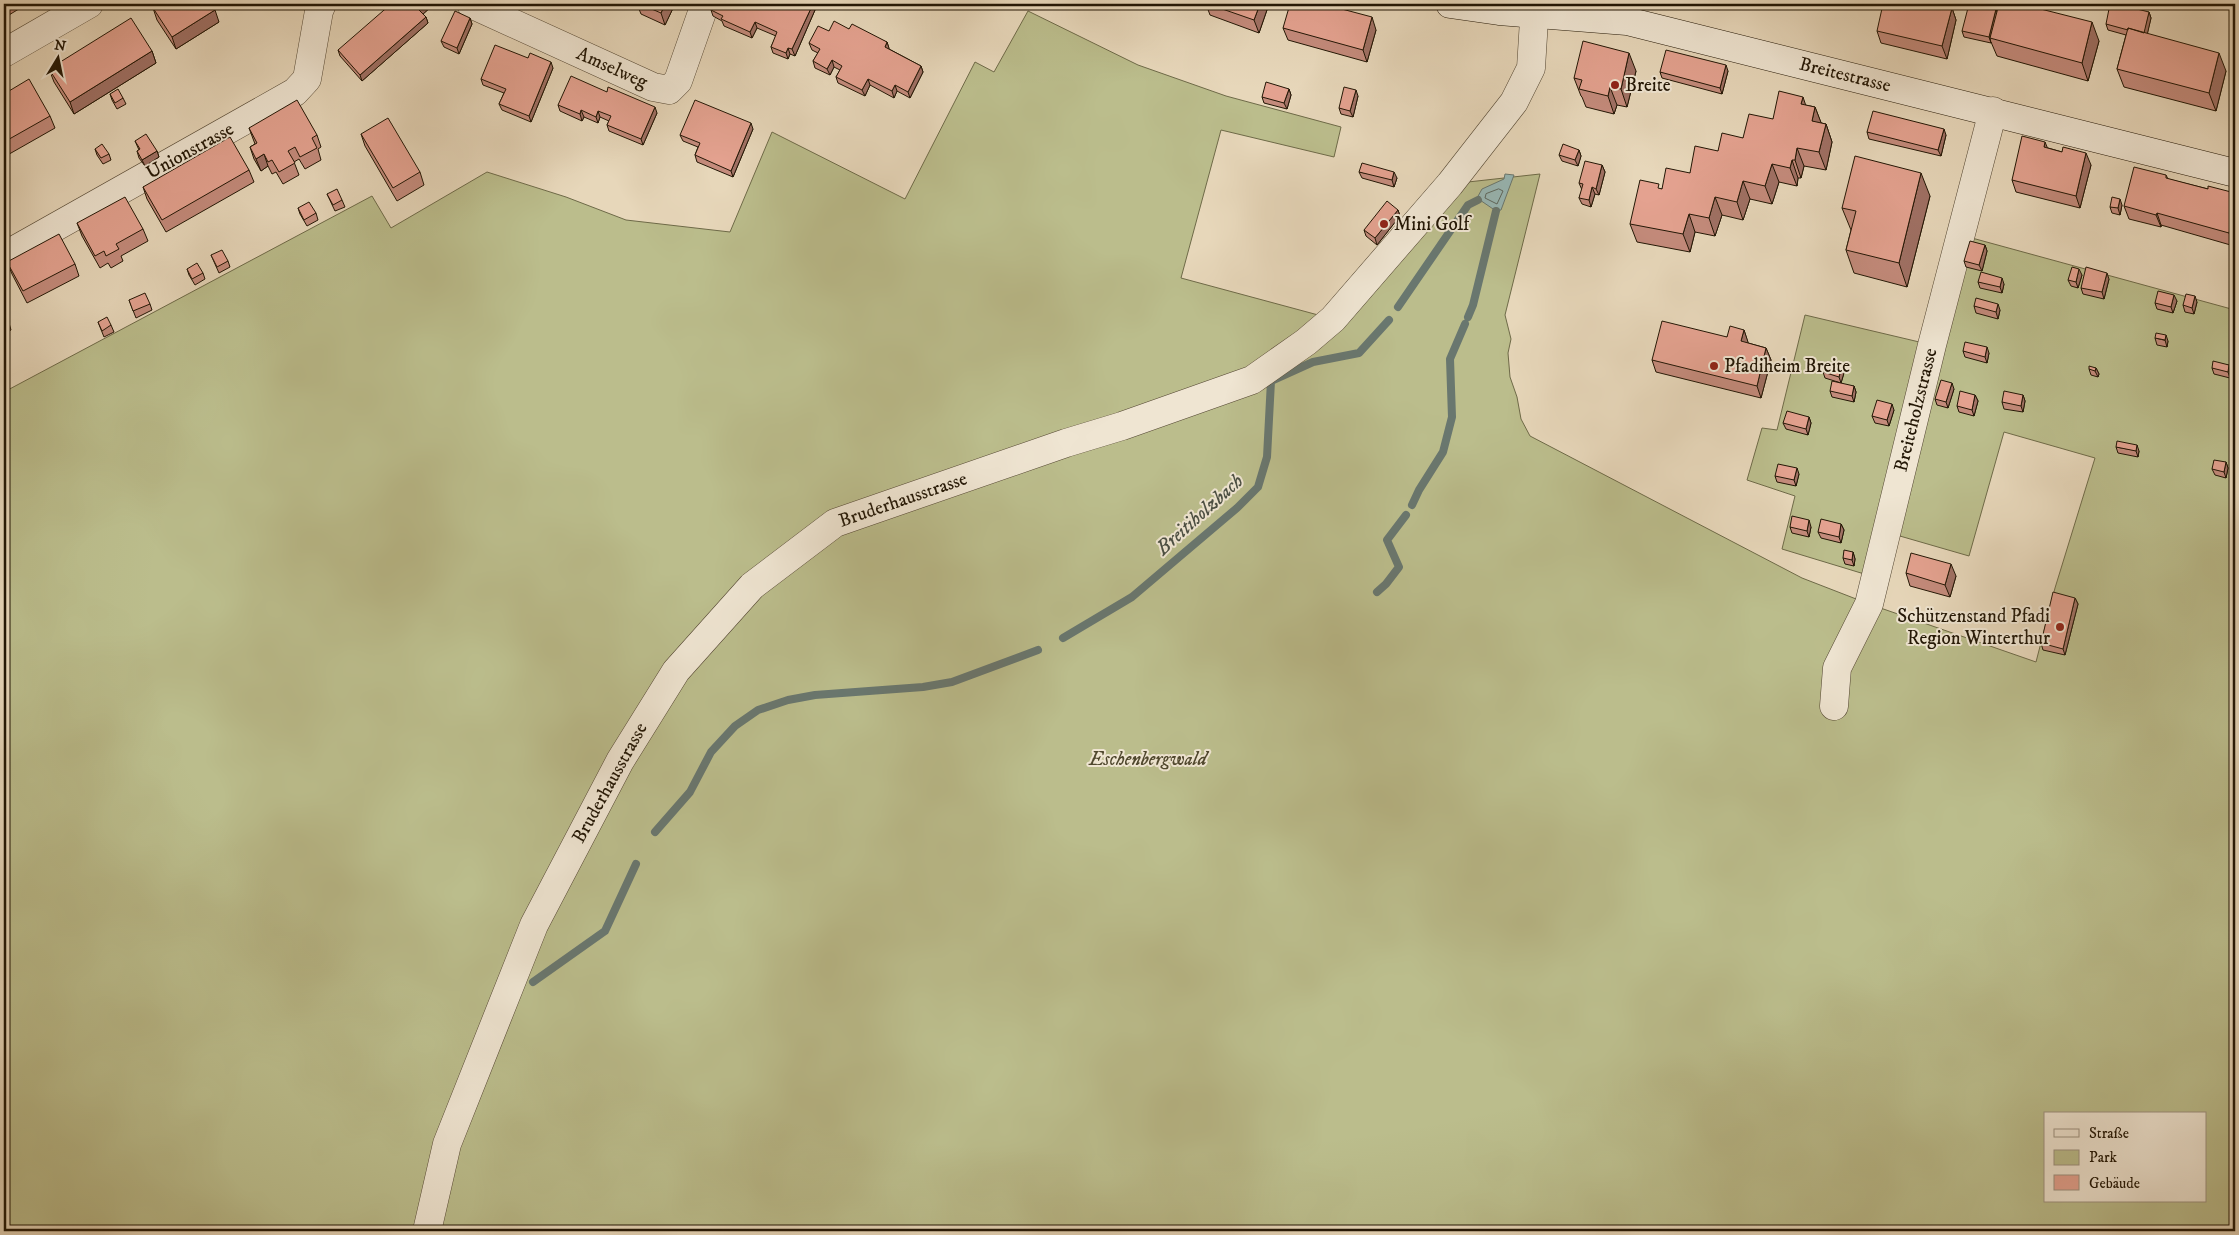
<svg xmlns="http://www.w3.org/2000/svg" width="2239" height="1235" font-family="'IM FELL DW Pica',serif">
	<rect width="100%" height="100%" fill="#e7d7ba"/>
	<filter id="stains"><feTurbulence type="fractalNoise" baseFrequency=".004" numOctaves="4"/><feColorMatrix values="0 0 0 0 .2 0 0 0 0 .09 0 0 0 0 .02 0 0 0 .5 -.17"/></filter>
	<radialGradient id="worn" r=".72"><stop offset=".6" stop-color="#630" stop-opacity="0"/><stop offset="1" stop-color="#630" stop-opacity=".3"/></radialGradient>
	<path fill="#bbbd8c" stroke="#6e6a48" fill-rule="evenodd" d="M1028,11L1138,65L1226,96L1341,127L1334,157L1221,130L1181,278L1333,319L1450,184L1540,174L1505,315L1511,339L1508,353L1510,377L1517,397L1521,419L1530,436L1802,578L1869,604L2036,662L2055,588L2095,458L2004,432L1969,556L1886,532L1875,575L1861,573L1782,549L1795,496L1747,480L1762,428L1777,430L1805,315L1932,345L1961,235L2235,310V1231H4V392L372,196L391,228L487,172L566,197L626,220L730,232L772,132L905,199L975,62L994,72ZM2045,1114H2205V1201H2045Z"/>
	<path fill="#98b8b6" stroke="#69776f" d="M1505,174L1514,175L1501,210L1496,211L1477,198L1482,189L1504,179Z"/>
	<g fill="none" stroke-linecap="round" stroke-linejoin="round">
		<path stroke="#5d675e" stroke-width="1" d="M1499,189L1503,191L1497,204L1485,198L1486,194Z"/>
		<path stroke="#69776f" stroke-width="8" d="M1398,307L1468,205L1478,200
			M1468,317L1473,305L1496,211
			M1412,505L1419,490L1443,452L1452,417L1450,359L1465,324
			M1377,592L1386,584L1399,567L1387,540L1406,515
			M1063,638L1132,597L1237,508L1258,487L1267,457L1271,381L1313,362L1359,353L1389,320
			M655,832L690,792L711,752L735,726L758,710L788,700L815,695L923,687L952,682L1038,650
			M533,982L605,931L636,864"/>
		<g stroke="#534632" stroke-width="29">
			<path id="minor" d="M471,4L653,87L669,90L678,81L705,4
				M4,53L89,4
				M4,256L295,92L307,79L319,11L322,4
				M1834,706L1837,668L1869,604L1932,345L1993,111
				M427,1231L447,1144L534,925L620,761L676,671L752,586L835,523L1066,443L1122,426L1252,380L1306,342L1333,319L1450,184L1514,102L1531,68L1535,4"/>
		</g>
		<g stroke="#221605" stroke-width="29">
			<path id="secondary" d="M1450,4L1499,11L1627,21L2235,173"/>
		</g>
		<use href="#minor" stroke="#efe5d2" stroke-width="28"/>
		<use href="#secondary" stroke="#efe5d2" stroke-width="28"/>
	</g>
	<path fill="#c48b7c" stroke="#221605" d="M4,4H27L4,18Z
		M637,4H675L665,25L641,14Z
		M1206,4H1269L1259,33L1210,15Z
		M433,5L423,14L426,17L428,23L362,81L340,56L338,50Z
		M728,5L815,10L795,56L790,54L788,59L773,53L771,47L776,36L757,28L752,38L724,26L722,21L713,16L711,10Z
		M153,8L219,22L176,49L157,20Z
		M1952,8L1956,20L1947,59L1881,43L1877,31Z
		M1996,9L1997,12L2099,41L2088,81L1997,56L1991,42V43L1964,37L1962,31Z
		M2149,12L2151,18L2147,34L2226,71L2216,111L2124,87L2117,69L2126,35L2108,30L2106,24Z
		M470,18L472,24L459,54L444,47L441,41Z
		M1283,28L1376,30L1367,62L1288,40Z
		M849,29L887,42L889,49L921,66L923,72L910,98L897,91L894,98L870,85L865,96L838,83L836,77L840,70L834,67L830,75L815,68L813,61L818,53L812,50L809,43L829,31Z
		M152,51L156,63L74,114L54,82L49,69Z
		M528,58L553,68L531,122L502,110L499,104L504,93L483,85L481,79Z
		M1636,71L1627,107L1617,105L1614,114L1586,107L1582,97L1581,96L1574,78Z
		M1728,71L1722,94L1662,78L1660,72Z
		M1289,89L1291,95L1287,109L1264,103L1262,97Z
		M607,92L657,113L643,145L609,131L607,125L609,121L600,117L598,123L584,117L582,121L560,111L558,105Z
		M4,94L50,116L55,128L4,157Z
		M110,94L123,98L126,104L117,109L112,100Z
		M1358,96L1353,117L1341,114L1339,108Z
		M1805,105L1815,107L1821,123L1826,124L1832,142L1826,170L1804,166L1801,178H1798L1797,186L1779,182L1772,204L1750,199L1743,220L1722,215L1715,236L1695,232L1690,252L1637,242L1630,224L1660,189H1662L1690,173L1718,151L1743,138L1773,119Z
		M249,128L317,135L321,147L318,149L321,160L305,169L299,159L294,162L299,175L283,184L276,172L272,174L268,166L261,171L254,159L250,147L255,144Z
		M753,129L733,177L697,162L695,155L698,147L683,141L680,135Z
		M1867,132L1946,135L1941,156L1869,139Z
		M361,134L420,172L424,185L397,201L365,146Z
		M135,141L157,151L159,157L145,166L139,158L137,151L139,150Z
		M2048,148L2062,152L2091,165L2080,208L2016,192L2012,180Z
		M95,149L109,154L111,160L103,164L97,155Z
		M1579,150L1581,156L1578,166L1562,161L1559,155Z
		M1602,165L1605,172L1599,195L1595,194L1591,207L1582,204L1579,198L1582,190L1579,183Z
		M249,170L254,182L166,232L147,199L143,187Z
		M1359,172L1397,178L1394,187L1362,178Z
		M2166,175L2168,179L2208,189L2235,193L2234,246L2161,225V227L2129,219L2124,206Z
		M327,194L342,200L345,207L335,211Z
		M1930,196L1907,287L1854,273L1846,250L1851,230L1842,208Z
		M2122,205L2120,215L2112,213L2110,207Z
		M298,208L316,213L318,220L307,226L300,214Z
		M1398,210L1400,216L1377,245L1366,236L1364,230Z
		M77,223L143,229L148,241L121,256L123,261L111,268L108,263L100,268L82,236Z
		M1985,245L1987,251L1982,271L1966,267L1964,261Z
		M211,255L228,261L230,267L219,273Z
		M7,262L75,264L79,276L27,303L12,274Z
		M187,269L203,273L205,279L195,285L189,275Z
		M2082,275L2078,288L2071,286L2068,280Z
		M2109,279L2104,299L2083,294L2081,288Z
		M1978,282L2004,284L2002,293L1980,288Z
		M129,300L150,304L152,310L136,318Z
		M2177,301L2173,313L2157,309L2155,303Z
		M2197,302L2194,314L2185,312L2183,305Z
		M1974,306L2000,310L1998,319L1976,313Z
		M2235,308V324H2234L2231,318Z
		M4,315L9,323L11,330L4,334Z
		M98,322L111,325L114,332L104,337Z
		M1744,330L1748,343L1766,348L1771,360L1761,398L1656,372L1652,360L1727,337Z
		M2155,338L2168,341L2167,347L2157,345Z
		M1963,351L1989,353L1987,363L1965,357Z
		M2229,365L2232,372L2230,378L2214,374L2212,368Z
		M1842,366L1844,373L1841,383L1825,378L1823,372Z
		M2096,368L2099,374L2098,377L2091,375L2089,369Z
		M1854,386L1856,392L1854,402L1832,397L1830,391Z
		M1954,389L1948,408L1937,405L1935,399Z
		M1975,395L1978,401L1974,416L1959,412L1957,406Z
		M2023,395L2025,401L2023,412L2004,409L2002,402Z
		M1894,410L1889,426L1875,423L1872,416Z
		M1809,417L1811,423L1808,435L1786,429L1783,423Z
		M2116,447L2139,451L2138,457L2118,453Z
		M2226,462L2228,468L2226,478L2215,475L2212,469Z
		M2235,468V485L2233,484L2231,478Z
		M1799,474L1796,486L1777,482L1775,476Z
		M1841,524L1844,530L1841,543L1821,538L1818,532Z
		M1790,527H1811L1809,537L1792,533Z
		M1853,552L1855,559L1854,566L1845,564L1843,558Z
		M1906,573L1956,576L1950,597L1910,586Z
		M2075,598L2078,604L2065,655L2043,650L2041,643Z"/>
	<path fill="#a07165" stroke="#221605" d="M426,4H433V5L421,16L419,10Z
		M665,4H675L665,25L661,13Z
		M813,4L815,10L795,56L792,49Z
		M1260,4H1269L1259,33L1254,20Z
		M1952,8L1956,20L1947,59L1942,46Z
		M1996,9L1998,15L1990,38L1991,43L1989,37Z
		M215,10L219,22L176,49L172,37Z
		M2149,12L2151,18L2146,40L2143,34Z
		M426,17L428,23L362,81L360,75Z
		M1372,17L1376,30L1367,62L1363,50Z
		M470,18L472,24L459,54L457,48Z
		M755,22L757,28L752,38L750,32Z
		M2092,22L2099,41L2088,81L2082,63Z
		M887,42L889,48L887,53L885,47Z
		M788,48L790,54L788,59L786,53Z
		M152,51L156,63L74,114L70,102Z
		M1629,53L1636,71L1627,107L1621,89Z
		M2219,53L2226,71L2216,111L2209,93Z
		M832,60L834,67L830,75L827,69Z
		M551,62L553,68L531,122L529,116Z
		M1726,65L1728,71L1722,94L1720,88Z
		M921,66L923,72L910,98L908,92Z
		M868,79L870,85L865,96L862,90Z
		M895,85L897,91L894,98L892,91Z
		M1610,87L1617,105L1614,114L1608,96Z
		M1289,89L1291,95L1287,109L1284,103Z
		M1356,90L1358,96L1353,117L1350,111Z
		M1803,97L1809,115L1801,104Z
		M655,107L657,113L643,145L641,139Z
		M1815,107L1822,125L1812,121Z
		M581,110L584,117L582,121L580,114Z
		M598,111L600,117L598,123L596,117Z
		M751,123L753,129L733,177L731,171Z
		M1826,124L1832,142L1826,170L1819,152Z
		M1944,129L1946,135L1941,156L1938,150Z
		M2045,142L2050,154L2044,147Z
		M1797,148L1804,166L1801,178L1795,160Z
		M1579,150L1581,156L1578,166L1575,160Z
		M157,151L159,157L145,166L142,160Z
		M2086,153L2091,165L2080,208L2076,196Z
		M264,154L268,166L261,171L256,159Z
		M1792,160L1798,178L1797,186L1790,168Z
		M1772,164L1779,182L1772,204L1765,186Z
		M1602,165L1605,172L1599,195L1596,189Z
		M1394,172L1397,178L1394,187L1392,180Z
		M1921,173L1930,196L1907,287L1899,263Z
		M1743,181L1750,199L1743,220L1737,202Z
		M1592,187L1595,194L1591,207L1589,200Z
		M1715,197L1722,215L1715,236L1709,218Z
		M2120,199L2122,205L2120,215L2118,208Z
		M1398,210L1400,216L1377,245L1375,238Z
		M2235,210V240L2234,246L2229,233Z
		M2157,213L2161,225V227L2156,215Z
		M1689,214L1695,232L1690,252L1683,234Z
		M1985,245L1987,251L1982,271L1979,265Z
		M2079,269L2082,275L2078,288L2076,282Z
		M2107,273L2109,279L2104,299L2102,292Z
		M2002,278L2004,284L2002,293L2000,287Z
		M2174,295L2177,301L2173,313L2171,307Z
		M2195,296L2197,302L2194,314L2192,308Z
		M1998,304L2000,310L1998,319L1996,312Z
		M1744,330L1748,342L1745,354L1741,341Z
		M2166,335L2168,341L2167,347L2165,340Z
		M1987,347L1989,353L1987,363L1985,357Z
		M1766,348L1771,360L1761,398L1757,386Z
		M2229,365L2232,372L2230,378L2228,372Z
		M1842,366L1844,373L1841,383L1839,377Z
		M2096,368L2099,374L2098,377L2095,371Z
		M1952,383L1954,389L1948,408L1946,402Z
		M1854,386L1856,392L1854,402L1852,396Z
		M1975,395L1978,401L1974,416L1972,410Z
		M2023,395L2025,401L2023,412L2021,406Z
		M1892,404L1894,410L1889,426L1887,420Z
		M1809,417L1811,423L1808,435L1806,429Z
		M2137,445L2139,451L2138,457L2136,451Z
		M2226,462L2228,468L2226,478L2224,472Z
		M1797,468L1799,474L1796,486L1794,480Z
		M1809,520L1811,527L1809,537L1807,531Z
		M1841,524L1844,530L1841,543L1839,537Z
		M1853,552L1855,559L1854,566L1852,560Z
		M1951,564L1956,576L1950,597L1945,585Z
		M2075,598L2078,604L2065,655L2063,649Z"/>
	<path fill="#e4a290" stroke="#221605" d="M159,4H211L215,10L172,37L153,8Z
		M391,4H426L419,10L426,17L360,75L338,50Z
		M640,4H665L661,13Z
		M713,4H725L728,5V4H813L792,49L788,48L786,53L771,47L777,32L755,22L750,32L721,19L723,16L711,10Z
		M1208,4H1260L1254,20Z
		M1290,4H1323L1372,17L1363,50L1283,28Z
		M1883,4H1935L1952,8L1942,46L1877,31Z
		M1969,4H1974L1996,9L1989,37L1962,31Z
		M1999,4H2021L2092,22L2082,63L1990,38Z
		M2110,4H2117L2149,12L2144,33L2128,28V30L2106,24Z
		M455,11L470,18L457,48L441,41Z
		M131,18L152,51L70,102L49,69Z
		M834,21L849,29L852,24L887,42L885,47L921,66L908,92L895,85L892,91L868,79L862,90L836,77L842,66L832,60L827,69L813,61L820,49L809,43L818,26L829,31Z
		M2128,28L2219,53L2209,93L2117,69Z
		M1583,41L1629,53L1621,89L1610,87L1608,96L1579,89L1582,80L1574,78Z
		M495,45L528,58L530,53L551,62L529,116L499,104L506,89L481,79Z
		M1666,50L1726,65L1720,88L1660,72Z
		M571,76L607,92L608,87L655,107L641,139L607,125L611,116L598,111L596,117L581,110L580,114L558,105Z
		M29,79L50,116L4,142V94Z
		M1266,82L1289,89L1284,103L1262,97Z
		M1344,87L1356,90L1350,111L1339,108Z
		M118,89L123,98L115,103L110,94Z
		M1779,91L1803,97L1801,104L1815,107L1812,121L1826,124L1819,152L1797,148L1795,160H1792L1790,168L1772,164L1765,186L1743,181L1737,202L1715,197L1709,218L1689,214L1683,234L1630,224L1640,180L1659,184L1658,188L1662,189L1666,168L1690,173L1695,146L1718,151L1722,133L1743,138L1749,114L1773,119Z
		M297,100L317,135L312,138L317,148L300,157L295,147L288,151L295,163L279,172L272,160L268,162L264,154L256,159L250,147L257,143L249,128Z
		M695,100L751,123L731,171L695,155L700,143L680,135Z
		M1873,111L1944,129L1938,150L1867,132Z
		M388,118L420,172L393,188L361,134Z
		M146,134L157,151L142,160L137,151L140,149L135,141Z
		M2022,136L2045,142L2044,147L2062,152L2063,147L2086,153L2076,196L2012,180Z
		M230,137L249,170L162,220L143,187Z
		M102,144L109,154L101,158L95,149Z
		M1563,144L1579,150L1575,160L1559,155Z
		M1855,156L1921,173L1899,263L1846,250L1856,211L1842,208Z
		M1585,161L1602,165L1596,189L1592,187L1589,200L1579,198L1583,184L1579,183Z
		M1362,163L1394,172L1392,180L1359,172Z
		M2134,167L2166,175V178L2208,189V186L2235,193V210L2229,233L2157,213L2156,215L2124,206Z
		M337,189L342,200L333,205L327,194Z
		M125,197L143,229L116,244L119,249L106,256L104,251L95,256L77,223Z
		M2112,197L2120,199L2118,208L2110,207Z
		M1387,201L1398,210L1375,238L1364,230Z
		M309,202L316,213L304,220L298,208Z
		M59,234L75,264L23,291L7,262Z
		M1970,241L1985,245L1979,265L1964,261Z
		M222,250L228,261L217,267L211,255Z
		M197,263L203,273L192,279L187,269Z
		M2072,267L2079,269L2076,282L2068,280Z
		M2086,267L2107,273L2102,292L2081,288Z
		M1981,272L2002,278L2000,287L1978,282Z
		M2158,291L2174,295L2171,307L2155,303Z
		M145,293L150,304L133,311L129,300Z
		M2186,294L2195,296L2192,308L2183,305Z
		M1976,298L1998,304L1996,312L1974,306Z
		M2234,308H2235V319L2231,318Z
		M4,315L9,323L4,326Z
		M107,317L111,325L102,331L98,322Z
		M1662,321L1727,337L1730,326L1744,330L1741,341L1766,348L1757,386L1652,360Z
		M2156,333L2166,335L2165,340L2155,338Z
		M1965,342L1987,347L1985,357L1963,351Z
		M2213,361L2229,365L2228,372L2212,368Z
		M1826,362L1842,366L1839,377L1823,372Z
		M2089,366L2096,368L2095,371L2089,369Z
		M1941,380L1952,383L1946,402L1935,399Z
		M1832,381L1854,386L1852,396L1830,391Z
		M1960,391L1975,395L1972,410L1957,406Z
		M2004,391L2023,395L2021,406L2002,402Z
		M1877,400L1892,404L1887,420L1872,416Z
		M1787,411L1809,417L1806,429L1783,423Z
		M2117,441L2137,445L2136,451L2116,447Z
		M2214,460L2226,462L2224,472L2212,469Z
		M1778,464L1797,468L1794,480L1775,476Z
		M2234,467L2235,468V480L2231,478Z
		M1792,516L1809,520L1807,531L1790,527Z
		M1821,519L1841,524L1839,537L1818,532Z
		M1844,550L1853,552L1852,560L1843,558Z
		M1911,553L1951,564L1945,585L1906,573Z
		M2053,592L2075,598L2063,649L2041,643Z"/>
	<g fill="#8f2418" stroke="#efe5d2" stroke-width="2">
		<circle cx="1615" cy="85" r="5"/>
		<circle cx="1384" cy="224" r="5"/>
		<circle cx="1714" cy="366" r="5"/>
		<circle cx="2060" cy="627" r="5"/>
	</g>
	<g text-anchor="middle" dominant-baseline="central" stroke-width="4" stroke-linejoin="round" paint-order="stroke">
		<g font-size="19" fill="#221605" stroke="#efe5d2">
			<text transform="translate(612 68) rotate(24)">Amselweg</text>
			<text transform="translate(1845 75) rotate(14)">Breitestrasse</text>
			<text transform="translate(190 151) rotate(-29)">Unionstrasse</text>
			<text transform="translate(1916 410) rotate(-76)">Breiteholzstrasse</text>
			<text transform="translate(903 500) rotate(-19)">Bruderhausstrasse</text>
			<text transform="translate(610 783) rotate(-61)">Bruderhausstrasse</text>
		</g>
		<g font-size="19" fill="#221605" stroke="#efe5d2" text-anchor="start">
			<text x="1625" y="85">Breite</text>
			<text x="1394" y="224">Mini Golf</text>
			<text x="1724" y="366">Pfadiheim Breite</text>
			<text x="2050" y="616" text-anchor="end">Schützenstand Pfadi<tspan x="2050" dy="22">Region Winterthur</tspan></text>
		</g>
		<g font-size="19" font-style="italic" fill="#50482e" stroke="#efe5d2">
			<text x="1148" y="759">Eschenbergwald</text>
		</g>
		<g font-size="20" font-style="italic" fill="#4b4f43" stroke="#efe5d2">
			<text transform="translate(1200 515) rotate(-42)">Breitiholzbach</text>
		</g>
	</g>
	<rect width="2239" height="1235" fill="none" stroke="#e7d7ba" stroke-width="20"/>
	<rect x="5" y="5" width="2229" height="1225" fill="none" stroke="#221605" stroke-width="2.5"/>
	<rect x="10" y="10" width="2219" height="1215" fill="none" stroke="#221605"/>
	<rect x="2044" y="1112" width="162" height="90" fill="#efe5d2" stroke="#9d9280"/>
	<rect x="2054" y="1129" width="25" height="8" fill="#efe5d2" stroke="#9d9280"/>
	<text x="2089" y="1138" font-size="15" fill="#221605">Straße</text>
	<rect x="2054" y="1150" width="25" height="15" fill="#bbbd8c" stroke="#9d9280"/>
	<text x="2089" y="1162" font-size="15" fill="#221605">Park</text>
	<rect x="2054" y="1175" width="25" height="15" fill="#e4a290" stroke="#9d9280"/>
	<text x="2089" y="1188" font-size="15" fill="#221605">Gebäude</text>
	<g transform="translate(58 58) rotate(10)" stroke="#efe5d2" stroke-width="4" paint-order="stroke">
	<path d="M0-4L9 19L0 12L-9 19Z" fill="#221605"/>
	<text y="-8" font-size="14" font-weight="bold" text-anchor="middle" fill="#221605">N</text>
	</g>
	<rect width="100%" height="100%" filter="url(#stains)"/>
	<rect width="100%" height="100%" fill="url(#worn)"/>
</svg>
